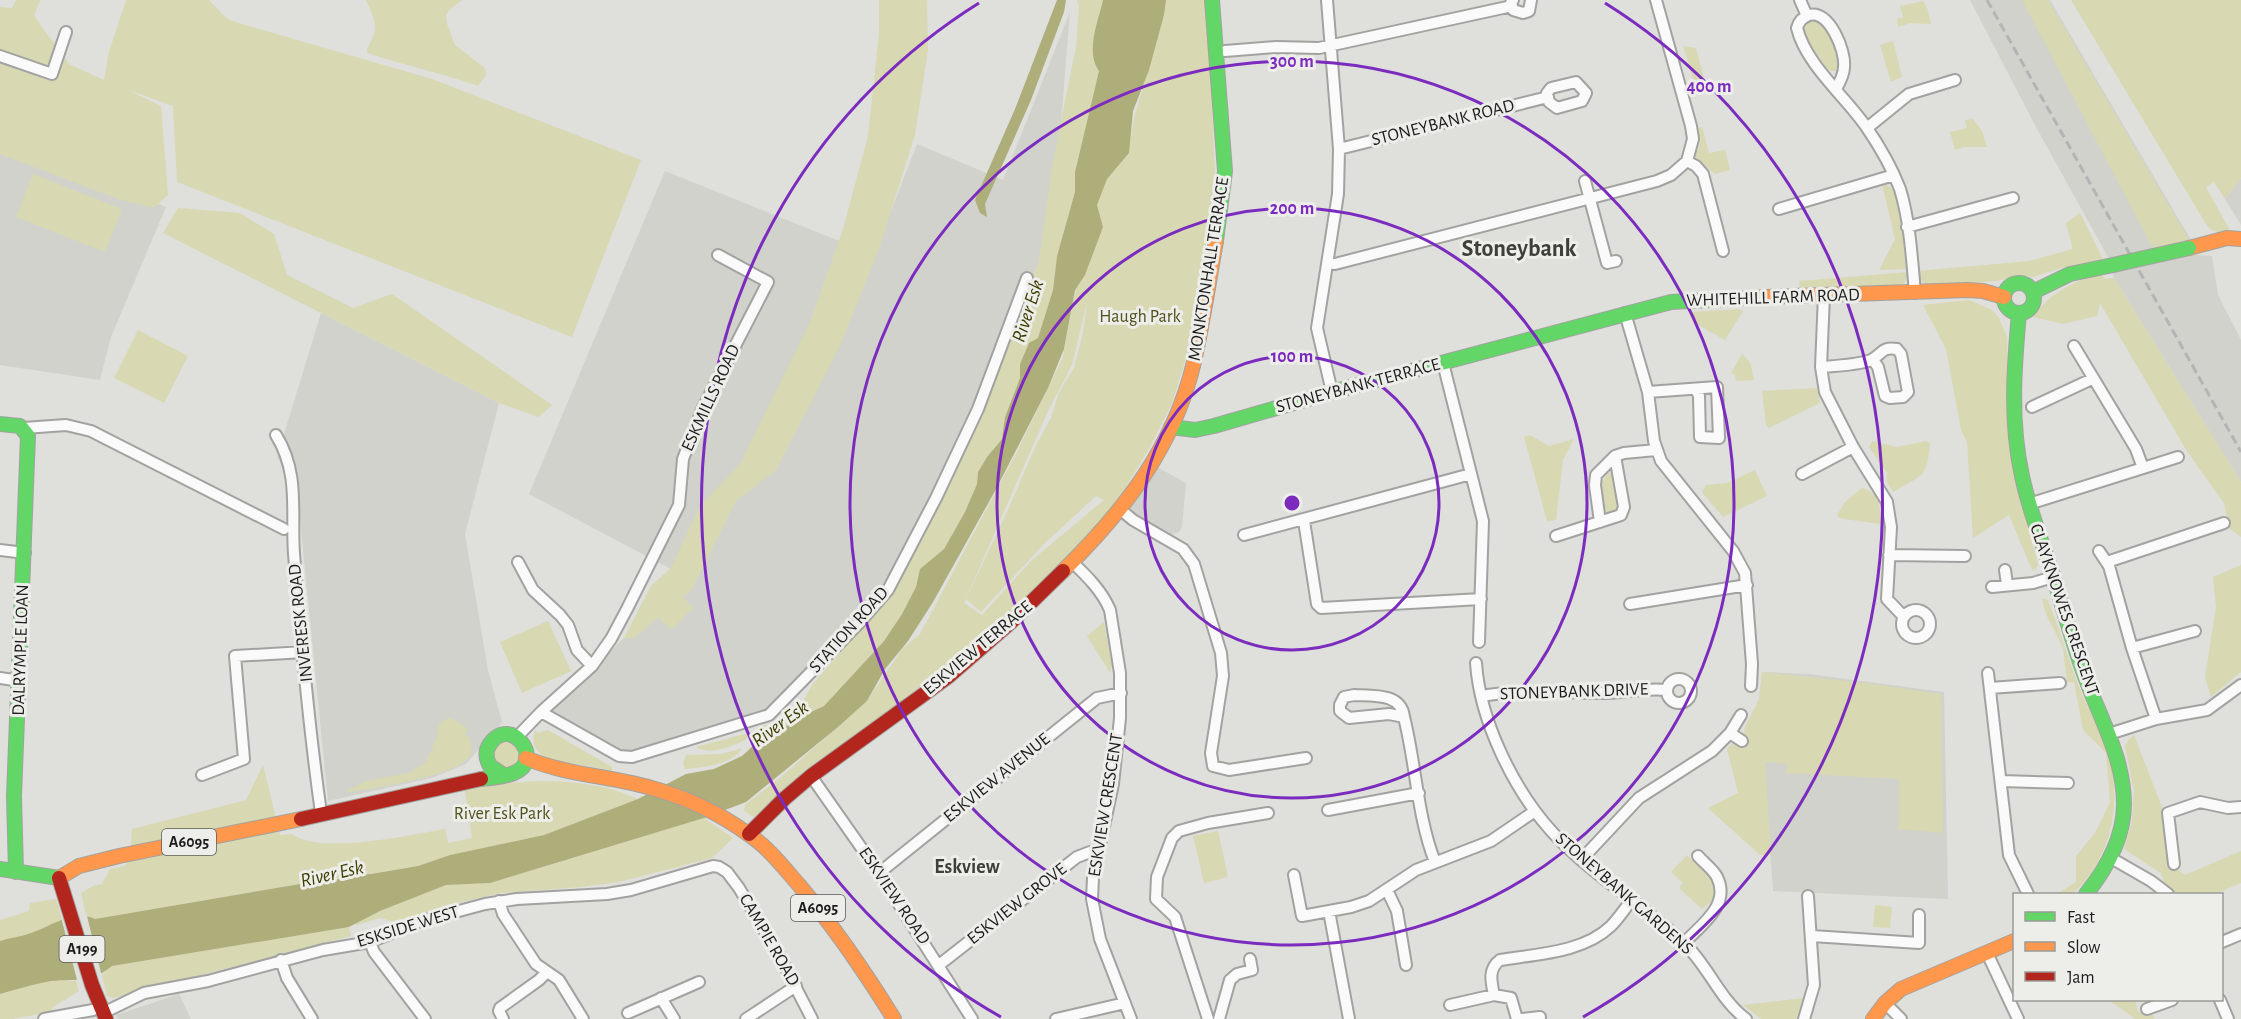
<svg xmlns="http://www.w3.org/2000/svg" width="2241" height="1019" font-family="'Alegreya Sans',sans-serif">
	<rect width="100%" height="100%" fill="#dfdfdc"/>
	<path fill="#d1d2cb" d="M1970,0H2050L2191,240L2155,252L2212,256L2218,295L2241,340V482L2114,278L2108,257L2036,127Z
		M1070,12L1061,123L1039,260L1018,319L951,474L891,594L882,585L878,593L769,708L632,752L623,751L551,710L624,638H634L692,589L680,574L529,494L665,171L874,255L917,144L1003,180Z
		M0,142L166,207L111,337L100,380L0,365Z
		M2241,178V225L2225,199Z
		M321,313L499,403L465,534L488,670L502,722L466,764L432,778L328,801L297,489L277,457Z
		M1157,467L1186,483L1182,527L1179,532L1171,535L1140,520L1128,509Z
		M1762,672L1809,674L1944,692L1948,899L1773,891L1759,699Z
		M179,994L191,1019H118L116,1015Z"/>
	<path fill="#d8d8b3" fill-rule="evenodd" d="M16,0H40L34,16L69,64L104,80L109,52L126,0H209L225,17L232,21L432,79L641,160L572,337L177,182L173,106L128,90L161,106L168,195L154,208L118,199L0,154V7L12,8Z
		M366,0H462L449,10L446,16L447,24L455,45L485,68L486,75L478,86C441,73 404,65 367,53V49C379,28 376,21 366,0Z
		M879,0H927L928,50L915,135L879,249L840,346L776,470L736,501L692,589L683,597L693,608L671,630L659,617L634,638H624L651,586L671,568L700,506L740,464L810,322L843,229L868,136L879,34Z
		M1077,0H1103C1098,22 1085,52 1099,71L1075,172V192L1057,256L1053,290L1038,339L1020,364V378L1005,416L1002,439L987,457L978,472L977,484L965,512L944,549L920,569L916,587L902,614L884,641L824,706L807,714L765,739L758,728L764,725L770,726L801,705L812,685L891,594L951,474L1018,319L1039,260L1053,161L1076,47L1079,5Z
		M1166,0H1204L1209,49L1215,170L1203,271L1186,358L1172,403L1151,445L1115,505L1092,532L997,625L879,719L805,770L754,817L744,811L745,805L781,777L867,701L903,648L920,634L1018,450L1063,357L1076,285L1103,227L1097,205L1107,178L1128,154L1135,115L1164,15ZM1087,302L1083,333L1074,368L1059,392L1051,418L1036,445L1007,512L966,599L981,612L1044,544L1096,496L1104,500L1031,561L982,615L964,603L1049,409L1072,365Z
		M2022,0H2048L2189,240L2155,252Z
		M2071,0H2241V178L2225,199L2214,182L2206,187L2229,229L2220,233L2210,229L2206,224Z
		M1923,1L1927,8L1931,24L1910,23L1898,27L1897,19L1903,17L1900,6Z
		M1814,20H1820L1833,43L1839,67L1836,71H1831L1826,68L1805,35L1804,29L1807,22Z
		M1893,41L1902,77L1891,82L1880,45Z
		M1683,46L1696,48L1704,78L1695,86Z
		M1973,119L1982,131L1987,147H1964L1955,150L1950,132L1967,128L1965,120Z
		M1702,127L1709,153L1725,150L1730,170L1715,174L1695,157L1700,144L1697,128Z
		M33,174L122,209L105,252L16,217Z
		M1882,184C1891,185 1895,192 1898,201L1908,269L1879,270L1895,239Z
		M178,208L240,213L274,234L287,275L353,308L392,294L552,405L539,417L499,403L163,233Z
		M2080,213L2103,259L2061,268L2033,277L2020,275L1997,281L1931,286C1923,284 1919,280 1917,271L2029,261L2073,249L2066,223Z
		M1908,272L1905,282L1896,288L1800,290L1799,281Z
		M2101,274L2105,279L2114,278L2241,482V537L2229,528L2224,503L2188,453L2100,303L2097,316L2063,324L2033,317C2051,292 2072,282 2101,274Z
		M1969,300L1992,310L1999,318L2007,337L2009,440L2023,506L2038,564L2036,569L2032,570L2009,515L1973,538L1967,442L1961,430L1946,349L1923,305Z
		M1741,309L1743,311L1725,340L1693,322L1690,315L1691,312Z
		M138,330L188,356L164,403L114,378Z
		M1742,354L1750,362L1754,380L1736,381L1735,375L1731,373Z
		M1817,388L1820,403L1769,428L1766,425L1762,391Z
		M1530,435L1549,446L1574,439L1563,460L1556,520L1547,521L1524,437Z
		M1872,441L1897,447L1926,441L1930,443C1927,479 1923,474 1893,492L1887,482V473L1869,447Z
		M1755,470L1767,496L1723,517L1702,492L1706,485L1727,483Z
		M1608,473L1612,474L1613,477L1619,512L1607,516L1600,485Z
		M1862,488C1881,494 1879,505 1882,523L1879,524L1839,518L1837,515L1845,502Z
		M2241,565V672L2211,697L2205,677L2216,607L2213,577Z
		M2042,598L2048,600C2059,629 2068,658 2079,687C2088,709 2101,731 2108,754C2123,804 2111,858 2073,894H2057L2076,882V856L2095,833L2110,802L2106,753L2083,730L2074,682H2067L2063,648L2046,614Z
		M548,621L571,671L522,693L500,642Z
		M1104,622L1112,666L1110,673L1087,636Z
		M1762,672L1866,683L1941,694L1943,833L1899,829V779L1787,773V764L1765,762L1771,855H1760L1708,808L1738,793L1727,749L1733,743L1743,748L1749,741L1743,735L1745,727L1759,699Z
		M451,718L469,729L465,733L470,740L472,752C464,776 374,788 349,792L347,789L353,788L365,781L408,773L426,762L438,734L436,732C439,724 442,719 451,718Z
		M535,730L538,733L548,730L612,767V771C604,769 596,767 588,766C568,762 525,763 535,730Z
		M748,733L747,739C733,746 710,756 696,747Z
		M2134,735L2165,815L2176,868L2185,875L2241,851V883L2215,894H2178L2164,882L2161,873L2124,849L2132,821L2134,791L2125,746L2129,739Z
		M498,742H516L521,759L507,769L495,763L493,749Z
		M742,748C734,764 701,768 685,769L683,763L686,755L722,754Z
		M263,765L280,835L292,834C318,855 411,835 445,829L448,843L472,838L465,791C508,780 559,778 603,787C615,789 626,795 638,799L544,835L450,855L418,866L371,874L347,876L330,882L300,884L95,919L86,915L81,893L93,886L102,884L110,869L125,866L130,859L132,829L246,800Z
		M704,818L733,838L712,858L619,882L581,887L501,893L448,905L409,918L391,921L381,918L356,925V923L380,911L446,885L490,883Z
		M1218,831L1228,877L1204,883L1193,836Z
		M1687,855C1700,868 1718,879 1715,899L1702,909L1679,888L1683,883L1671,872Z
		M56,899L62,920L29,934L0,941V920L29,911L30,903Z
		M1875,905L1892,907L1890,928L1873,927Z
		M349,927L351,936L113,998L107,996L102,975L112,966Z
		M58,980L76,981L79,991L53,1007L51,1012L12,1019H0V994L42,982Z
		M1803,998L1796,1019H1761L1743,1005Z
		M2109,1000H2135L2138,1012H2152L2154,1019H2135Z"/>
	<path fill="#aeae7a" d="M1057,0H1066L1064,12L1031,100L985,204L987,217L980,213L975,200L1015,109Z
		M1103,0H1166L1164,15L1149,70L1133,111L1129,153L1107,179L1097,205L1103,227L1085,275L1075,290L1064,349L1048,388L995,491L933,602L908,641L885,669L867,701L838,727L746,802L704,818L490,883L446,885L380,911L349,927L112,966C87,987 69,976 41,983C27,986 14,990 0,994V941C9,938 19,937 28,934C49,928 73,908 95,919L300,884L330,882L347,876L371,874L418,866L450,855L544,835L638,799L686,774L714,769L742,756L755,744L807,714L824,706L884,641L902,614L916,587L920,569L944,549L965,512L977,484L978,472L987,457L1002,439L1005,417L1020,378V364L1029,343L1038,338L1053,290L1057,256L1075,192V172L1099,71C1085,52 1098,22 1103,0Z"/>
	<path fill="#dfdfdc" d="M86,912L102,977L78,984L61,917Z"/>
	<g fill="none" stroke-linecap="round" stroke-linejoin="round">
		<g stroke="#a2a2a0" stroke-width="14">
			<path id="street" d="M1327,0L1339,149L1338,194L1317,328L1332,392
				M1513,0L1511,3L1513,10L1523,13L1529,11L1531,0
				M1656,0L1691,126L1693,139L1687,161L1696,166L1703,174L1723,251
				M1800,0L1807,16
				M1225,51L1276,47L1319,48L1512,6
				M0,56L52,74L66,32
				M1576,82L1586,93L1582,101L1557,108L1549,102L1547,93L1551,88Z
				M1836,89C1840,82 1844,74 1844,67C1846,51 1829,9 1809,15C1802,18 1799,21 1797,28C1806,65 1846,97 1867,128C1880,147 1892,168 1900,189C1910,222 1912,259 1915,293
				M1867,128L1909,94L1955,80
				M1339,149L1548,97
				M1585,181L1607,263L1616,261
				M1779,209L1894,175
				M1907,227L2013,198
				M1328,263L1335,264L1657,181L1671,175L1687,161
				M1824,295L1821,367L1825,392L1853,447L1887,502L1891,527L1887,599L1904,617
				M1625,313L1648,392L1654,441L1661,461L1733,551L1745,573L1752,664L1751,686
				M2074,346L2136,449L2143,468
				M1443,363L1483,521L1479,642
				M1821,367C1835,366 1858,365 1871,360C1882,355 1881,346 1897,349L1901,354L1908,392L1903,397L1890,398L1885,396L1878,367L1873,360
				M1648,392L1717,387L1719,438L1700,437L1699,396L1696,389
				M2032,407L2092,379
				M24,428L66,425L91,431L284,529
				M276,435C300,474 291,511 294,554C301,641 309,728 321,813
				M1802,474L1853,447
				M2029,504L2178,457
				M1121,510L1133,520L1183,549L1194,564L1221,653L1223,676L1211,753L1213,766L1229,770L1306,758
				M1304,521L1317,604L1321,608L1481,599
				M1600,522L1595,485L1596,475L1615,456
				M1244,535L1471,474
				M1556,536L1621,515L1624,507L1615,456L1624,453L1656,450
				M0,550L25,553
				M2099,551L2109,566L2132,648L2156,719
				M1889,555L1965,556
				M518,562L533,590L560,615L568,625L577,650L592,666
				M1072,562C1087,576 1102,591 1110,610L1120,673V718L1113,784L1093,878L1092,899L1100,939L1131,1019
				M2107,562L2224,523
				M2005,570L2007,584
				M1992,587L2033,583L2053,577
				M1630,604L1747,585
				M1902 624a14 14 0 1 1 28 0a14 14 0 1 1-28 0Z
				M2132,648L2195,631
				M1476,663C1480,721 1514,791 1554,834C1592,875 1642,904 1683,942C1708,965 1719,999 1746,1019
				M1988,673L2009,855L2028,894
				M0,678L20,681
				M1667 691a12 12 0 1 1 24 0a12 12 0 1 1-24 0Z
				M1990,688L2060,683
				M1354,695C1374,696 1401,693 1404,717L1389,714L1349,718L1340,711V705L1344,697Z
				M1481,696C1523,689 1564,693 1606,693C1627,692 1646,688 1667,690
				M541,712L592,666L611,639L627,609L679,505L683,459L702,410L768,282L718,255
				M1404,717C1416,764 1417,816 1435,862
				M1730,733L1742,741
				M2109,734L2156,719L2207,710L2241,685
				M517,737L541,712L619,756L632,757L769,715L861,621L888,590L936,498L978,409L1027,278
				M202,775L244,759L235,656L304,652
				M811,776L879,873L972,1019
				M2001,781L2068,783
				M1328,810L1419,793
				M2111,858L2151,881L2168,894
				M1581,860L1639,798L1712,751L1730,733L1741,715
				M2174,864L2168,813L2200,802L2228,808L2241,807
				M879,873L1097,698L1121,693
				M1294,875L1302,916L1351,907L1369,901L1416,870L1491,841L1535,811
				M1387,890L1397,911L1406,965
				M499,901L503,914L536,964L559,980L583,1019
				M1329,911L1349,1019
				M1812,936L1919,943V915
				M370,942L374,952L425,1019
				M2222,942L2241,934
				M1684,943C1701,925 1731,905 1717,877C1713,869 1703,862 1698,856
				M1987,953L2018,1019
				M281,960L287,978L312,1019
				M939,965L1077,857L1090,852H1098
				M1494,995C1491,981 1488,969 1500,960C1536,954 1583,953 1611,926C1619,918 1625,908 1632,900
				M661,998L674,1019
				M2220,1000L2228,1019
				M1885,1003L1901,1019
				M1450,1005L1494,995L1511,998L1517,1019
				M2147,1009L2172,1000
				M103,1013L144,993L208,981L323,950L370,942L418,922L485,904L517,899L607,894L631,890L713,866L719,867L727,872L739,888L779,955L812,1019
				M628,1013L699,982
				M44,1019L93,1010L100,1007
				M503,1019L499,1011L500,1008L539,980L547,972
				M746,1019L796,986
				M1056,1019L1125,1003
				M1208,1019L1175,917L1156,899L1157,877L1172,838L1179,831L1208,823L1268,813
				M1219,1019L1230,980L1237,974L1252,970L1250,959
				M1522,1019L1540,1017
				M1804,1019L1814,985L1808,896"/>
		</g>
		<g stroke="#a2a2a0" stroke-width="16">
			<path id="fast" d="M1212,0L1225,171L1216,241
				M2004 298a15 15 0 1 1 30 0a15 15 0 1 1-30 0Z
				M2033,292L2070,274L2113,265
				M2019,313C2014,368 2010,422 2022,476C2029,510 2042,542 2053,575C2064,610 2073,645 2086,679C2101,720 2124,759 2124,804C2124,838 2107,868 2086,894
				M0,424L20,426L28,436L14,796L16,872
				M1171,427L1195,430L1214,426L1332,392L1671,302L1766,297
				M481,779C491,778 504,777 514,773C546,760 510,714 490,744C485,751 486,759 490,766L502,774
				M0,869L59,878"/>
		</g>
		<g stroke="#a2a2a0" stroke-width="16">
			<path id="slow" d="M2189,248L2227,238L2241,239
				M1766,297L1968,290L1983,291L2004,297
				M1063,571C1124,511 1174,447 1194,362C1203,322 1209,281 1216,241
				M526,758C568,776 615,776 658,790C689,799 722,815 748,834C768,847 784,868 799,885C835,928 865,972 894,1019
				M59,878L79,866L119,856L301,819
				M1873,1019L1885,1003L1901,989L2014,941"/>
		</g>
		<g stroke="#a2a2a0" stroke-width="16">
			<path id="jam" d="M301,819L481,779
				M749,834L784,799L811,776L949,676L1010,623L1063,571
				M59,878L92,985L106,1019"/>
		</g>
		<use href="#street" stroke="#fafafa" stroke-width="10"/>
		<use href="#fast" stroke="#63d668" stroke-width="14"/>
		<use href="#slow" stroke="#ff974d" stroke-width="14"/>
		<use href="#jam" stroke="#b3261e" stroke-width="14"/>
		<path stroke="#b4b4b4" stroke-width="3" stroke-dasharray="9 4.5" stroke-linecap="butt" d="M1987,0L2241,452"/>
		<g stroke="#a2a2a0" stroke-width="16" stroke-linecap="butt">
			<path id="fast-bridge" d="M2113,265L2189,248"/>
		</g>
		<use href="#fast-bridge" stroke="#63d668" stroke-width="14"/>
	</g>
	<g fill="none" stroke="#7b2cbf" stroke-width="3">
		<circle cx="1292" cy="503" r="147"/>
		<circle cx="1292" cy="503" r="295"/>
		<circle cx="1292" cy="503" r="442"/>
		<path d="M1001 1017A590 590 0 0 1 979 3M1605 3A590 590 0 0 1 1583 1017"/>
	</g>
	<g text-anchor="middle" dominant-baseline="central" stroke-width="6" stroke-linejoin="round" paint-order="stroke">
		<g fill="#edede9" stroke="#5b5b5a" stroke-width="1.5">
			<rect x="162" y="829" width="54" height="26" rx="4.5"/>
			<rect x="791" y="895" width="54" height="26" rx="4.5"/>
			<rect x="59.5" y="936" width="45" height="26" rx="4.5"/>
		</g>
		<g font-size="16" font-weight="bold" fill="#1d1d1c">
			<text x="189" y="842">A6095</text>
			<text x="818" y="908">A6095</text>
			<text x="82" y="949">A199</text>
		</g>
		<g font-size="18" fill="#1d1d1c" stroke="#edede9">
			<text transform="translate(1443 123) rotate(-14)">STONEYBANK ROAD</text>
			<text transform="translate(1209 269) rotate(-81)">MONKTONHALL TERRACE</text>
			<text transform="translate(1773 298) rotate(-2)">WHITEHILL FARM ROAD</text>
			<text transform="translate(1358 386) rotate(-15)">STONEYBANK TERRACE</text>
			<text transform="translate(711 398) rotate(-65)">ESKMILLS ROAD</text>
			<text transform="translate(2064 610) rotate(71)">CLAYKNOWES CRESCENT</text>
			<text transform="translate(301 623) rotate(-96)">INVERESK ROAD</text>
			<text transform="translate(849 630) rotate(-48)">STATION ROAD</text>
			<text transform="translate(978 648) rotate(-40)">ESKVIEW TERRACE</text>
			<text transform="translate(21 650) rotate(-88)">DALRYMPLE LOAN</text>
			<text transform="translate(1574 692) rotate(-2)">STONEYBANK DRIVE</text>
			<text transform="translate(997 778) rotate(-39)">ESKVIEW AVENUE</text>
			<text transform="translate(1106 805) rotate(-81)">ESKVIEW CRESCENT</text>
			<text transform="translate(1624 894) rotate(41)">STONEYBANK GARDENS</text>
			<text transform="translate(894 896) rotate(56)">ESKVIEW ROAD</text>
			<text transform="translate(1017 904) rotate(-38)">ESKVIEW GROVE</text>
			<text transform="translate(408 927) rotate(-17)">ESKSIDE WEST</text>
			<text transform="translate(769 940) rotate(60)">CAMPIE ROAD</text>
		</g>
		<g font-size="18" fill="#52511b" stroke="#edede9">
			<text x="1140" y="317">Haugh Park</text>
			<text x="502" y="814">River Esk Park</text>
		</g>
		<g font-size="20" font-style="italic" fill="#3f3e02" stroke="#edede9">
			<text transform="translate(1028 311) rotate(-72)">River Esk</text>
			<text transform="translate(780 724) rotate(-36)">River Esk</text>
			<text transform="translate(332 874) rotate(-13)">River Esk</text>
		</g>
		<g font-size="20" font-weight="bold" fill="#3e3e3a" stroke="#edede9">
			<text x="967" y="867">Eskview</text>
		</g>
		<g font-size="24" font-weight="bold" fill="#3e3e3a" stroke="#edede9">
			<text x="1519" y="249">Stoneybank</text>
		</g>
	</g>
	<circle cx="1292" cy="503" r="9" fill="#7b2cbf" stroke="#edede9" stroke-width="3"/>
	<g font-size="18" text-anchor="middle" font-weight="bold" fill="#7b2cbf" stroke="#edede9" stroke-width="6" stroke-linejoin="round" paint-order="stroke">
		<text x="1292" y="67">300 m</text>
		<text x="1709" y="92">400 m</text>
		<text x="1292" y="214">200 m</text>
		<text x="1292" y="362">100 m</text>
	</g>
	<rect x="2013" y="893" width="210" height="108" fill="#edede9" stroke="#9a9a97" stroke-width="1.5"/>
	<rect x="2025" y="912" width="30" height="9" fill="#63d668" stroke="#9a9a97" stroke-width="1.5"/>
	<text x="2067" y="923" font-size="18" fill="#1d1d1c">Fast</text>
	<rect x="2025" y="942" width="30" height="9" fill="#ff974d" stroke="#9a9a97" stroke-width="1.5"/>
	<text x="2067" y="953" font-size="18" fill="#1d1d1c">Slow</text>
	<rect x="2025" y="972" width="30" height="9" fill="#b3261e" stroke="#9a9a97" stroke-width="1.5"/>
	<text x="2067" y="983" font-size="18" fill="#1d1d1c">Jam</text>
</svg>
